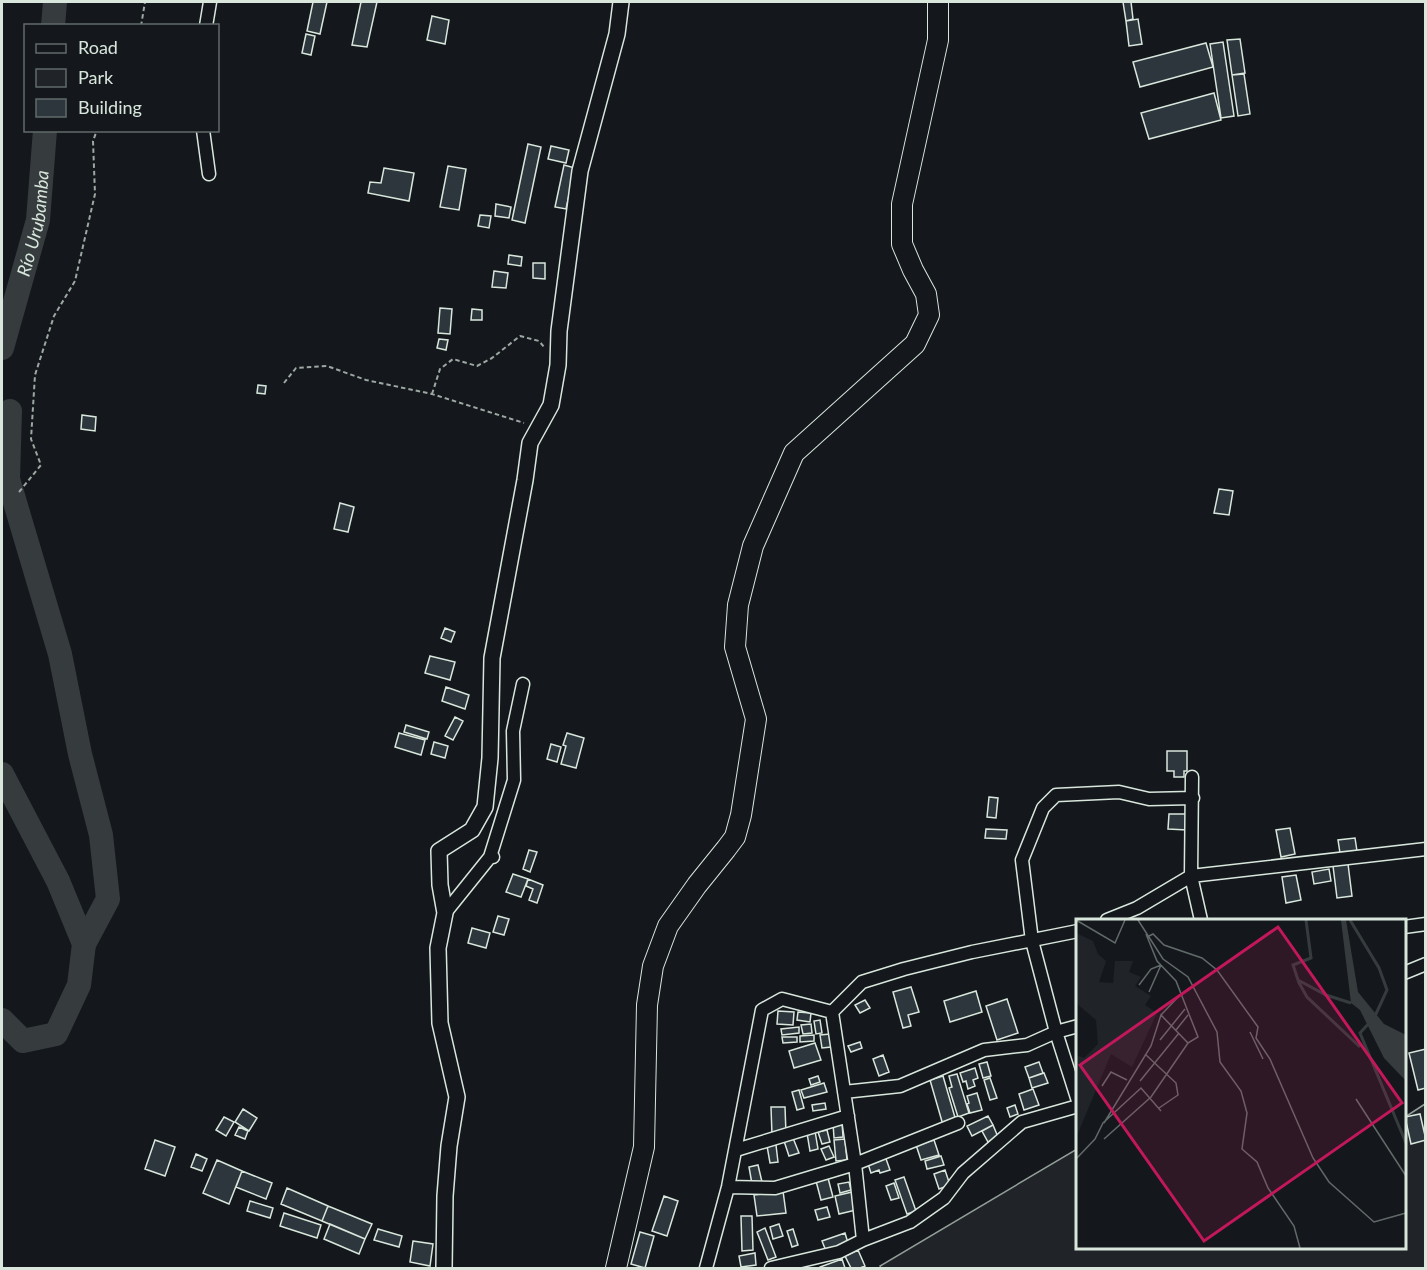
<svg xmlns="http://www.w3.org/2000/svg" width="1427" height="1270" font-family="Lato,sans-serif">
	<rect width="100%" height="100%" fill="#14181c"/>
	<path fill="#202428" stroke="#939e99" stroke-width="1.5" d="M1425,1104V1268H881L880,1266L1077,1149L1078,1248H1404L1405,1117Z"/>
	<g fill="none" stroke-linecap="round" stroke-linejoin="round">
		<g stroke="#363b3e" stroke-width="24">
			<path d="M53,26L55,2"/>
			<path id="s1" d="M2,348L38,220L45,130"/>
			<path d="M10,411L8,479L60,654L80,754L101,835L108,899L84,944"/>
			<path d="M2,774L58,881L84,944L79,985L56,1034L23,1041L2,1020"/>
		</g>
	</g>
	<path fill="#2c363c" stroke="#d8e6dc" stroke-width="1.5" d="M313,2H327L320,34L307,31Z
		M361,2H377L367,47L352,45Z
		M1123,2H1131L1133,19L1126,21Z
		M432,16L449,20L445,44L427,40Z
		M1138,19L1142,44L1129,46L1126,21Z
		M306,34L315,36L311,55L302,53Z
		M1240,39L1245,73L1232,75L1227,40Z
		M1223,42L1234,116L1221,118L1210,44Z
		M1206,43L1213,67L1140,87L1133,62Z
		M1244,74L1250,114L1238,116L1232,75Z
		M1214,93L1221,120L1149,139L1141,113Z
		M528,144L541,147L525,223L512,220Z
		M551,146L569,150L566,163L548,159Z
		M564,165L575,168L566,209L555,207Z
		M448,166L466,169L459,210L440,207Z
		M384,168L414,173L409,201L368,193L370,182L381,183Z
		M496,204L511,207L509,218L495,216Z
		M480,215L491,216L489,228L478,226Z
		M509,255L522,257L521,266L508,264Z
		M533,263H545V279L533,278Z
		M494,271L508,273L506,288L492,287Z
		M440,308L452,309L450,334L438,333Z
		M472,309L482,310V320H471Z
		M439,339L448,340L446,350L437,348Z
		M258,385L266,386L265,394L257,393Z
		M82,415L96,417L95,431L81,429Z
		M1219,489L1233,491L1229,515L1214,513Z
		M340,503L354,507L348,532L334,529Z
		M445,628L455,632L451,642L441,638Z
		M430,656L455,662L450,680L425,673Z
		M446,687L469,695L465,709L442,701Z
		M455,717L463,721L453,740L445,736Z
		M406,725L429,732L427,739L404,732Z
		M399,733L425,740L421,755L395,747Z
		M567,733L584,738L576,768L561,764L566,746L563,745Z
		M434,742L448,746L445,758L431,754Z
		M551,744L561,747L557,762L547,759Z
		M1167,751H1187V771H1184V777H1174V771H1167Z
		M989,797L998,798L996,818L987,817Z
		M1169,814H1187V830L1168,829Z
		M1290,828L1295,854L1281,857L1276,830Z
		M986,829L1007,830L1006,839L985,838Z
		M1355,838L1357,851L1340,853L1338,840Z
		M529,850L537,852L530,872L523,869Z
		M1348,864L1352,896L1337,898L1333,866Z
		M1329,869L1331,881L1314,884L1312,872Z
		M513,874L528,879L521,897L506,892Z
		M1296,875L1301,900L1286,903L1282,877Z
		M528,879L543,885L537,903L529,900L533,889L526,886Z
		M498,916L509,919L504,935L493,932Z
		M472,928L490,933L486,948L468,943Z
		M911,987L919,1012L908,1015L911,1026L903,1028L893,992Z
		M976,991L982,1012L950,1022L944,1001Z
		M1007,999L1018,1033L997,1040L986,1006Z
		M865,1000L870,1008L860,1013L855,1005Z
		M778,1011L794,1012L793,1025L777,1024Z
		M798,1012L811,1013L810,1022L797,1020Z
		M820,1020L822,1033L816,1034L814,1021Z
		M811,1024L812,1033L803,1034L801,1025Z
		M799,1027V1033L782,1035L781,1029Z
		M830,1034L831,1047L822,1048L820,1035Z
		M814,1035V1041L800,1042V1036Z
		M782,1037H797V1042L783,1043Z
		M860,1042L862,1048L851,1052L848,1046Z
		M815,1043L821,1060L794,1068L789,1051Z
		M1426,1049V1088L1418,1090L1409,1053Z
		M883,1055L889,1072L879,1076L873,1059Z
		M987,1062L991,1076L983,1078L979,1064Z
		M1039,1062L1043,1073L1029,1078L1025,1067Z
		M975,1068L978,1078L973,1080L975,1086L968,1089L966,1081L963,1082L960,1073Z
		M1044,1073L1048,1083L1032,1088L1029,1078Z
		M957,1074L969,1113L958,1117L949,1088L952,1087L949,1076Z
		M818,1076L820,1082L811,1085L809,1079Z
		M943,1076L956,1121L943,1125L930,1080Z
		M990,1078L997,1098L990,1100L984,1080Z
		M824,1083L827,1092L804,1098L801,1090Z
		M1033,1089L1039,1105L1024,1110L1019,1094Z
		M799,1090L804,1108L797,1110L792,1092Z
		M977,1093L982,1110L970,1113L967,1104L969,1103L967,1096Z
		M825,1103L826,1109L813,1111L812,1105Z
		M1015,1105L1018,1114L1010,1117L1007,1108Z
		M771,1107H785L786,1134L772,1135Z
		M243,1109L257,1118L249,1131L235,1122Z
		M1420,1114L1426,1140L1411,1144L1405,1117Z
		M988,1116L993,1125L972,1136L967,1126Z
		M224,1117L234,1122L226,1136L216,1130Z
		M842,1122L843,1137L834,1138L833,1123Z
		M993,1125L998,1137L988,1142L982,1131Z
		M239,1127L248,1131L245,1139L235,1135Z
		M827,1130L830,1142L822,1144L818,1132Z
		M815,1131L818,1149L810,1151L807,1133Z
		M793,1138L799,1153L789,1156L784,1141Z
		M845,1139L847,1160L836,1161L834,1140Z
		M155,1140L175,1147L165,1176L145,1169Z
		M934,1140L939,1155L921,1160L916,1145Z
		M776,1145L778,1162L770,1163L767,1146Z
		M829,1146L834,1157L826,1160L821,1149Z
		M196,1154L207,1159L202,1171L191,1167Z
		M885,1156L890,1170L880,1173L879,1170L871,1173L867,1161Z
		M941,1156L944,1165L927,1169L925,1161Z
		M217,1160L242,1171L229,1204L203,1193Z
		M758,1165L762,1182L752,1184L749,1167Z
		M945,1170L950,1185L939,1189L934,1174Z
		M242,1171L272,1183L266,1199L236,1187Z
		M904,1177L916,1211L907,1214L895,1180Z
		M828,1178L833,1197L821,1200L816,1181Z
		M849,1182L851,1190L840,1193L838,1184Z
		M894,1183L899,1198L891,1200L886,1186Z
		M287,1188L328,1206L322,1221L281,1204Z
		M783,1191L786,1213L757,1216L754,1195Z
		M852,1192L856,1210L839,1214L835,1196Z
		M664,1196L678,1201L667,1236L652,1231Z
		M250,1201L273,1208L270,1218L247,1211Z
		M328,1206L372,1224L365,1239L322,1221Z
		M827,1207L830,1217L818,1220L815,1210Z
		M284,1213L321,1225L317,1238L280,1226Z
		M741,1216H752L753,1250L742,1251Z
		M330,1224L365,1239L359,1254L324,1239Z
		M779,1224L783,1236L773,1239L770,1227Z
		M765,1228L776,1257L768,1260L757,1232Z
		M378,1229L402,1236L399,1247L374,1240Z
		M793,1229L798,1245L792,1247L787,1231Z
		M640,1232L654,1236L645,1268L631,1264Z
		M845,1233L848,1243L826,1251L822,1241Z
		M413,1241L433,1244L430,1266L410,1262Z
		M858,1250L865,1266L860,1268H851L845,1256Z
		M755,1253L756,1265L741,1267L739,1256Z
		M842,1259L845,1268H820V1267Z"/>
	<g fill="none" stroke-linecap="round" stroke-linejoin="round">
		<g stroke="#d8e6dc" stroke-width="15">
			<path id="minor" d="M206,26L210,2
				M203,130L209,174
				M1192,777L1191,876L1201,920
				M490,857L514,780L513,731L523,684
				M445,913L490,857H493
				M1107,920L1137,908L1191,876L1426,849
				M1404,927L1426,924
				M1404,973L1426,964
				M832,1012L862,982L904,969L972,952L1078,931
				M844,1092L900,1086L984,1050L1027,1045L1056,1032L1078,1026
				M1078,1101L1056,1032L1032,941L1022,860L1043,808L1056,795L1119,792L1149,799L1193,798
				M736,1150L848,1116
				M728,1187L775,1188L855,1164L958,1123
				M706,1268L728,1187L762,1010L782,999L832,1012L855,1164L863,1240L910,1222L944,1198L963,1173L1022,1122L1078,1106
				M771,1268L839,1252L863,1240"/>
		</g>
		<g stroke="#d8e6dc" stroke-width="18">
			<path id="tertiary" d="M444,1268L445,1196L449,1146L457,1097L440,1023L438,948L445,913L440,885L439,851L472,830L485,807L490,758L492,658L525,480L530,443L551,405L558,365L559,331L580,171L617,34L621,2"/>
		</g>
		<g stroke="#d8e6dc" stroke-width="22">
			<path id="trunk" d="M616,1268L644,1147L647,1005L653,966L668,926L697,885L726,849L735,837L741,815L756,719L735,647L738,605L753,546L794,453L915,344L929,315L926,294L913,270L902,244V204L938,40V2"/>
		</g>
		<path stroke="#9da8a2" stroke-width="2" stroke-dasharray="4.5 3" stroke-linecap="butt" d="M141,26L145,2
			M284,383L296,368L327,366L366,380L432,394L524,423
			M432,394L440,369L453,359L477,366L492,358L520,336L539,341L544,347
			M19,492L41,465L31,439L35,375L54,316L75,281L95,194L93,141L97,130"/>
		<use href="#minor" stroke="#14181c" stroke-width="12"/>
		<use href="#tertiary" stroke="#14181c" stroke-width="15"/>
		<use href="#trunk" stroke="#14181c" stroke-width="20"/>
	</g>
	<g text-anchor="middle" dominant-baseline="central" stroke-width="4.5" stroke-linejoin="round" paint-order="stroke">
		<g font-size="18" font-style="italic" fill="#d8e6dc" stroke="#14181c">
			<text stroke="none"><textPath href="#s1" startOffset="129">Río Urubamba</textPath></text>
		</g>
	</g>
	<g transform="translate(1076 919)">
		<rect width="330" height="330" fill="#14181c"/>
		<path d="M0,14L17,22L22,35L30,42L23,63L37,64L39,42H57L53,53L65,58L59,67L75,77L69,86L81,94L56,148L35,135L0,219V136L8,139L22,125L20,101L0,84Z" fill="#202428"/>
		<path d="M265,1H270L282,73L308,105L330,116V162L308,139L284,91L275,84Z" fill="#363b3e"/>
		<path fill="none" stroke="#363b3e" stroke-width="3" d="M230,1L235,39L217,46L222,61L250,76L275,84M274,1L303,49L311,71L299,97M222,62L231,78L284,128M294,103L284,114L330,224"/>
		<path fill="none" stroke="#626a69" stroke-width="1.5" d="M0,1L39,24L49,1M62,1L87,40L112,58L141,113L144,143L165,172L171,194L166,230L181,243L192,269L218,307L224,329M73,17L77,15L88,26L126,39L141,51L182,108L180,119L194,140L237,239L253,263L298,303L330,294M63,66L75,50L85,46M73,73L85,46M85,96L104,76M100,111L112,96M174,113L187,140M84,121L109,90M69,135L100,164L102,176L83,189M64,162L103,114M26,167L35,153L51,161M280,180L330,257M28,204L75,127L85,96L112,124L122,118L100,62L81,42L70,15M28,220L75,178L112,124M0,240L19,220L27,204L65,169L85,192"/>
		<path fill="#c2185b" fill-opacity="0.15" stroke="#c2185b" stroke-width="3" d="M202,8L326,184L128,322L4,146Z"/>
		<rect width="330" height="330" fill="none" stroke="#d8e6dc" stroke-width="3"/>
	</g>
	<rect width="1427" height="1270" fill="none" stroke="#d8e6dc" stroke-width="6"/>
	<rect x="24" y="24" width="195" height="108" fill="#14181c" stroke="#626a69" stroke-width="1.5"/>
	<rect x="36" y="44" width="30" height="9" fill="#14181c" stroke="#626a69" stroke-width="1.5"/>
	<text x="78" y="54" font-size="18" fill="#d8e6dc">Road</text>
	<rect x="36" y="69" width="30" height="18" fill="#202428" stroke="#626a69" stroke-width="1.5"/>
	<text x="78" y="84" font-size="18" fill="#d8e6dc">Park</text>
	<rect x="36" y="99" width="30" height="18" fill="#2c363c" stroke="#626a69" stroke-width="1.5"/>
	<text x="78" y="114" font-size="18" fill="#d8e6dc">Building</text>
</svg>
